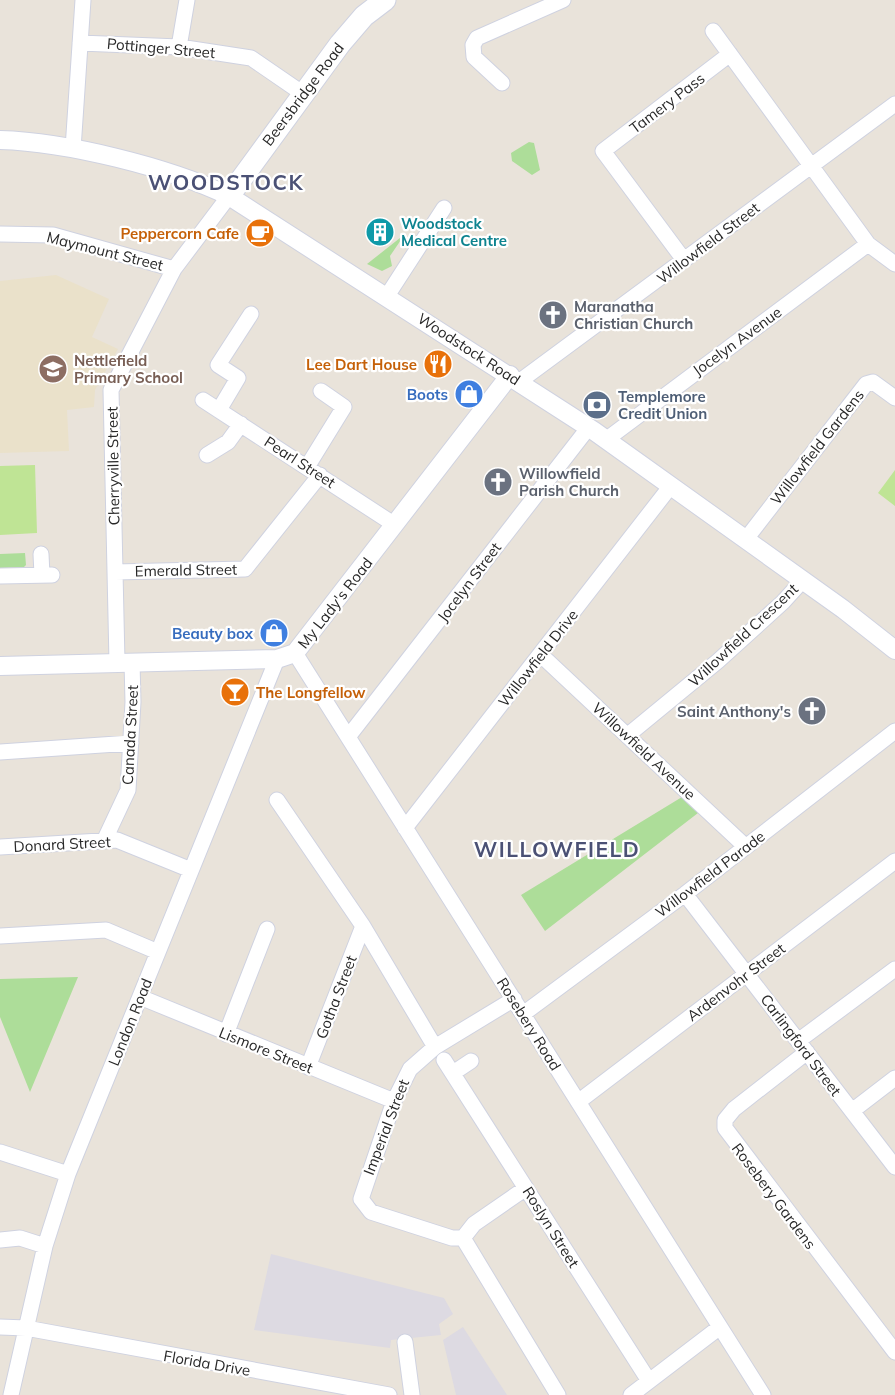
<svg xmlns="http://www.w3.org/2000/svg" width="895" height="1395" font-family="Mulish,sans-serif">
	<rect width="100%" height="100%" fill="#e9e3da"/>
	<path fill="#dddae2" d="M271,1254L444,1298L453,1314L439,1324L441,1335L391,1340L390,1348L254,1330Z
		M463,1327L507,1395H456L443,1340Z"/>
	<path fill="#eae1ca" d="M56,275L109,299L92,337L118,349L95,390L94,407L67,410L69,451L0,453V281Z"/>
	<path fill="#addd99" d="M529,142L534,143L540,170L532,175L512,161L511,153Z
		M405,234L390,256L392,266L382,271L367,264Z
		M25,553L26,565L24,567L0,568V554Z
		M682,797L698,813L545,931L521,895Z
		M78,977L30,1092L0,1017V979Z"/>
	<path fill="#bfe495" d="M35,465L37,533L0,535V466Z
		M895,470V506L878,493Z"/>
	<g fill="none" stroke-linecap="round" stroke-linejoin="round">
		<g stroke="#cfd2e0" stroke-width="17">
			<path id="minor" d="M713,31L868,244L895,264
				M80,43L179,47L251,58L302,93
				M179,47L187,0
				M502,83L474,57L473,45L477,38L563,0
				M73,149L83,0
				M0,234L53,235L174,269
				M684,260L603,151L730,54
				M387,296L444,208
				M520,381L895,104
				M203,400L395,525
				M219,410L238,378L218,365L251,314
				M607,439L868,244
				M207,455L228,442L241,424
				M307,467L344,407L321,391
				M746,539L866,384L873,382L895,398
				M41,554L42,575
				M115,572L245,569L320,475
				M0,576L52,575
				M295,653L763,1395
				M541,655L746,847
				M117,662L111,390L174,269L229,196
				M628,735L718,661L783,602L803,580
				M348,737L589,427
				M0,752L131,743
				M277,800L363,926L435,1047
				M405,828L670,487
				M105,839L128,790L133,702L132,662
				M0,847L117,840L191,870
				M685,894L895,1167
				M0,936L106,930L158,952
				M140,997L394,1101
				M514,999L435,1047L410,1069L394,1101L361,1199L371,1212L452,1238H463L558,1395
				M523,1014L685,894L895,731
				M226,1034L267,929
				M798,1041L895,969
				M807,1052L734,1109L725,1120V1128L895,1352
				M444,1060L649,1381
				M308,1067L363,926
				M453,1073L471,1061
				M578,1102L895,861
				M852,1111L895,1078
				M0,1152L68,1174
				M463,1238L474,1224L526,1188
				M0,1240L20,1238L45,1246
				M0,1327L26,1328L389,1395
				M405,1342L412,1395
				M11,1395L45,1246L68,1174L277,659
				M631,1395L720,1327"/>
		</g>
		<g stroke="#cfd2e0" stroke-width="20">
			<path id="tertiary" d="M0,140C67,142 168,167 229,196L594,431L843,609L895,650
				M0,666L277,659L295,653L510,375"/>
		</g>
		<g stroke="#cfd2e0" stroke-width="23">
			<path id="secondary" d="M229,196L340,44L364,16L385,0"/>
		</g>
		<use href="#minor" stroke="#fff" stroke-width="15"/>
		<use href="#tertiary" stroke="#fff" stroke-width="18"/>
		<use href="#secondary" stroke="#fff" stroke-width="21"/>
	</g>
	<defs>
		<g id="building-disc" transform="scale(1.5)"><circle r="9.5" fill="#0f9aa8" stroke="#fff"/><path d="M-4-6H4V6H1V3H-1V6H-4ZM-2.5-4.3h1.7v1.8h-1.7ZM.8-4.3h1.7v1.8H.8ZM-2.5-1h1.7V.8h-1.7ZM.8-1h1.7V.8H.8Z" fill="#fff"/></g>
		<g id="cafe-disc" transform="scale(1.5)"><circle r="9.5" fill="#e8710a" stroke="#fff"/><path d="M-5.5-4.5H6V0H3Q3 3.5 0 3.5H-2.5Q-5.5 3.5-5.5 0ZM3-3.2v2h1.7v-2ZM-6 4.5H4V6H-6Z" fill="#fff"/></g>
		<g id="church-disc" transform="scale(1.5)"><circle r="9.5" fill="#6b7280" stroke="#fff"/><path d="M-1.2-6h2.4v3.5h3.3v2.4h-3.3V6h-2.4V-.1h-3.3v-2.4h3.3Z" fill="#fff"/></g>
		<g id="restaurant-disc" transform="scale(1.5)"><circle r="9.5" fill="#e8710a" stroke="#fff"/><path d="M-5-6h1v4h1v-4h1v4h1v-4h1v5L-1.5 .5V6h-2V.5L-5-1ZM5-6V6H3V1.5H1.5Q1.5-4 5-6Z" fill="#fff"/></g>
		<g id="school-disc" transform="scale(1.5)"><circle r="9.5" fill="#8d6e63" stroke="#fff"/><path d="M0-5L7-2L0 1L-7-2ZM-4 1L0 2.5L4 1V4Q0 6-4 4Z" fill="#fff"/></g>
		<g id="shop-disc" transform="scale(1.5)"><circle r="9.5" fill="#3f7fe0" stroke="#fff"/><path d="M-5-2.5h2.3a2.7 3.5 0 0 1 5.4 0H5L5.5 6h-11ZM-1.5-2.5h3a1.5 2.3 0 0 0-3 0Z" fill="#fff"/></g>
		<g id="bank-disc" transform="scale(1.5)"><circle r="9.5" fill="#5c6f8a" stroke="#fff"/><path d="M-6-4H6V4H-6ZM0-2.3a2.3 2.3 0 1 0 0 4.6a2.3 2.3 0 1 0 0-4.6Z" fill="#fff"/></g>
		<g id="bar-disc" transform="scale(1.5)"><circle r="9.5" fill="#e8710a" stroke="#fff"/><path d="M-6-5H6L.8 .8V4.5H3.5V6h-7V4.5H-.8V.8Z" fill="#fff"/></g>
	</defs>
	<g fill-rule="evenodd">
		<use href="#building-disc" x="380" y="232"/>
		<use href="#cafe-disc" x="260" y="233"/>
		<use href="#church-disc" x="553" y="315"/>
		<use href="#restaurant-disc" x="438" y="364"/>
		<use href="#school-disc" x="53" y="369"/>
		<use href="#shop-disc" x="469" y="394"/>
		<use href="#bank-disc" x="597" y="405"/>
		<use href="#church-disc" x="498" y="482"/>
		<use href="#shop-disc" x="274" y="633"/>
		<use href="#bar-disc" x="235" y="692"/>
		<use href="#church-disc" x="812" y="711"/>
	</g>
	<g text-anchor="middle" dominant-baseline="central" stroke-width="4.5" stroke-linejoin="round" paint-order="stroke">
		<g font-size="15" fill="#282828" stroke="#fff">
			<text transform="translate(161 48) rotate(5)">Pottinger Street</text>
			<text transform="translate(303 94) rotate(-53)">Beersbridge Road</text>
			<text transform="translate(667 103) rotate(-37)">Tamery Pass</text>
			<text transform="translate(708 243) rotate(-37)">Willowfield Street</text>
			<text transform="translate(105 251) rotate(14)">Maymount Street</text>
			<text transform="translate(737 341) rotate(-36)">Jocelyn Avenue</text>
			<text transform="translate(469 349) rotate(33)">Woodstock Road</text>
			<text transform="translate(817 447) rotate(-52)">Willowfield Gardens</text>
			<text transform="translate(300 462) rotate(33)">Pearl Street</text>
			<text transform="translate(113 466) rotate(-91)">Cherryville Street</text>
			<text transform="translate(186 570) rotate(-1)">Emerald Street</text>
			<text transform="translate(469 582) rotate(-53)">Jocelyn Street</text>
			<text transform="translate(335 603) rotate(-52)">My Lady's Road</text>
			<text transform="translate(743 635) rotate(-43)">Willowfield Crescent</text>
			<text transform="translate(538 658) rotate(-52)">Willowfield Drive</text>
			<text transform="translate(130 735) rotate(-87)">Canada Street</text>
			<text transform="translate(644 751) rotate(43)">Willowfield Avenue</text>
			<text transform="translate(62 844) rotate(-3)">Donard Street</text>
			<text transform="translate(710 874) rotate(-37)">Willowfield Parade</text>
			<text transform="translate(736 982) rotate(-37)">Ardenvohr Street</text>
			<text transform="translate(336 997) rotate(-69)">Gotha Street</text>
			<text transform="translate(130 1022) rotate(-68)">London Road</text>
			<text transform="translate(529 1024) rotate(58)">Rosebery Road</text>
			<text transform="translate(801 1045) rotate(53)">Carlingford Street</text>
			<text transform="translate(266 1050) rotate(22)">Lismore Street</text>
			<text transform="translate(386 1127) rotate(-69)">Imperial Street</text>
			<text transform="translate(774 1196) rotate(53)">Rosebery Gardens</text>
			<text transform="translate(551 1227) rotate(58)">Roslyn Street</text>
			<text transform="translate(207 1363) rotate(10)">Florida Drive</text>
		</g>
		<g font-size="15" font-weight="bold" fill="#0d838f" stroke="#fff" text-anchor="start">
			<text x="401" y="223">Woodstock<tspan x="401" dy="17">Medical Centre</tspan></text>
		</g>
		<g font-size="15" font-weight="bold" fill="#c56008" stroke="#fff" text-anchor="end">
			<text x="239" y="233">Peppercorn Cafe</text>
			<text x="417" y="364">Lee Dart House</text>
			<text x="256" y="692" text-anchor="start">The Longfellow</text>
		</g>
		<g font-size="15" font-weight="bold" fill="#5b616d" stroke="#fff" text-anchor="start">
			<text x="574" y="306">Maranatha<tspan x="574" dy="17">Christian Church</tspan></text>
			<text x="519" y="473">Willowfield<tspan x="519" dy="17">Parish Church</tspan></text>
			<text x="791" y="711" text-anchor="end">Saint Anthony's</text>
		</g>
		<g font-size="15" font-weight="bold" fill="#785e54" stroke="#fff" text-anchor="start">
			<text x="74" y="360">Nettlefield<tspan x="74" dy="17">Primary School</tspan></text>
		</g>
		<g font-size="15" font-weight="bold" fill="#366cbe" stroke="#fff" text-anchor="end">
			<text x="448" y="394">Boots</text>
			<text x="253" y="633">Beauty box</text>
		</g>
		<g font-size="15" font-weight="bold" fill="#4e5e75" stroke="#fff" text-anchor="start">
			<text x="618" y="396">Templemore<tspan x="618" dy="17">Credit Union</tspan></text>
		</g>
		<g font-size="21" font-weight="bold" letter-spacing="1.5" fill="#4b5175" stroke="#fff">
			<text x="226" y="182">WOODSTOCK</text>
			<text x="557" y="849">WILLOWFIELD</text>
		</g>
	</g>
</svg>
